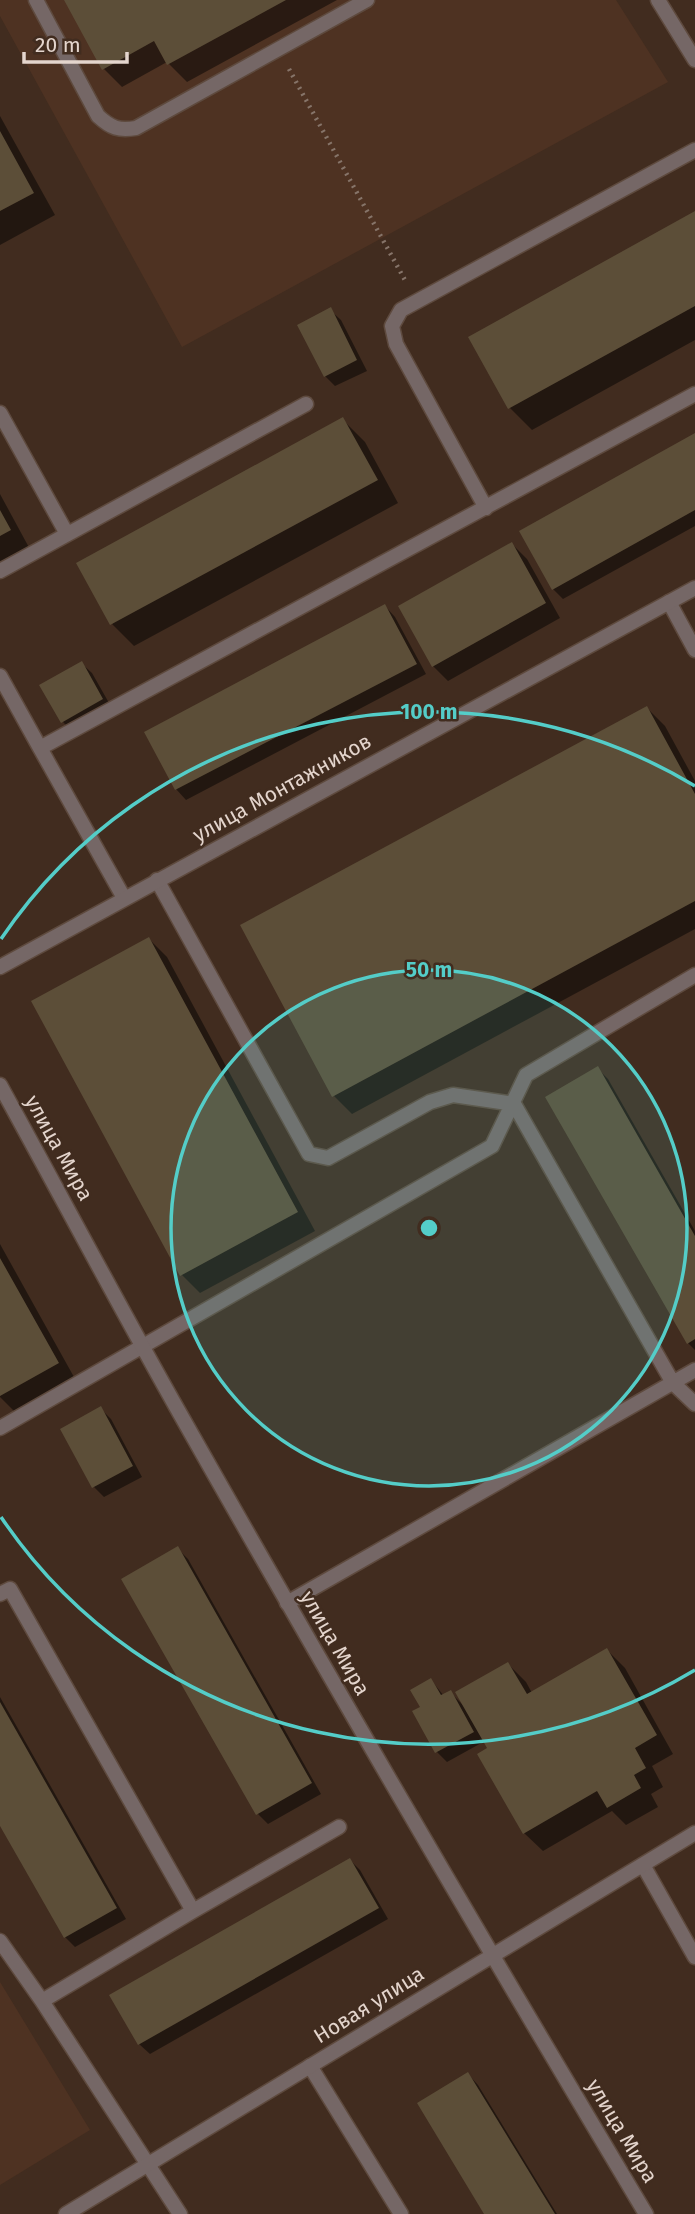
<svg xmlns="http://www.w3.org/2000/svg" width="695" height="2214" font-family="'Fira Sans',sans-serif">
	<rect width="100%" height="100%" fill="#412c1f"/>
	<path fill="#4e3222" d="M0,0H616L668,82L182,347L0,16Z
		M0,1982L90,2130L0,2185Z"/>
	<path fill="#0007" d="M66,0H337L187,82L167,62L122,87L104,69Z
		M0,116L55,215L0,245Z
		M695,213V340L532,430L510,408L470,337Z
		M330,310L341,320L367,371L335,386L325,376Z
		M343,420L365,442L398,503L134,646L112,624Z
		M695,435V526L563,599L553,589Z
		M0,494L32,553L0,570Z
		M512,544L527,559L560,618L448,681L433,666Z
		M385,606L395,617L426,674L186,800L176,789Z
		M81,663L92,673L113,710L73,732L63,722Z
		M647,708L665,726L695,781V929L352,1114L334,1096Z
		M149,939L167,957L315,1231L200,1293L182,1275Z
		M598,1069L608,1079L695,1231V1350L688,1343Z
		M0,1244L79,1386L21,1418L0,1397Z
		M101,1409L111,1419L142,1477L104,1497L94,1487Z
		M177,1548L188,1559L321,1794L268,1824L258,1814Z
		M607,1650L625,1668L673,1754L652,1766L663,1787L651,1794L658,1807L626,1825L612,1811L543,1851L524,1833L485,1741L447,1762L437,1752L422,1708L431,1680L444,1696L450,1692L463,1705L508,1664L526,1682L532,1693Z
		M0,1697L126,1919L75,1947L65,1937L0,1823Z
		M350,1860L360,1870L388,1919L150,2054L139,2044Z
		M468,2074L478,2085L557,2214H486Z"/>
	<path fill="#5c4e38" d="M64,0H286L167,65L154,41L102,70Z
		M0,131L34,193L0,211Z
		M695,211V306L508,409L468,337Z
		M331,307L357,360L324,377L297,325Z
		M343,417L378,480L110,625L76,563Z
		M695,433V510L552,590L519,531Z
		M0,510L11,530L0,536Z
		M512,542L546,603L432,667L398,606Z
		M385,604L417,664L175,790L144,732Z
		M82,661L103,699L61,723L39,685Z
		M647,706L695,794V901L332,1097L240,925Z
		M149,937L298,1212L180,1276L31,1001Z
		M598,1066L695,1236V1339L687,1344L545,1097Z
		M0,1258L59,1363L0,1396Z
		M101,1406L133,1466L92,1488L60,1429Z
		M178,1546L312,1783L256,1815L121,1579Z
		M607,1648L657,1735L635,1748L646,1768L634,1775L641,1788L607,1808L597,1791L523,1834L477,1754L487,1748L455,1692L508,1662L527,1694Z
		M431,1678L441,1695L451,1690L474,1732L435,1753L412,1711L420,1707L410,1690Z
		M0,1702L117,1908L64,1938L0,1826Z
		M350,1858L379,1908L138,2045L109,1995Z
		M468,2072L555,2214H484L417,2103Z"/>
	<g fill="none" stroke-linecap="round" stroke-linejoin="round">
		<g stroke="#5e4a3e" stroke-width="17">
			<path id="lane" d="M36,0L98,116C111,128 119,131 136,128L367,0
				M658,0L695,60
				M0,413L67,534
				M486,508L396,344L392,326L401,310L695,150
				M0,571L306,404
				M669,602L695,650
				M0,676L40,748L695,394
				M40,748L124,898
				M157,880L309,1154L328,1158L430,1102L453,1095L514,1104L673,1383L695,1404
				M0,1428L492,1146L526,1075L695,975
				M0,1594L10,1589L193,1911
				M287,1603L695,1370
				M643,1865L695,1957
				M0,1941L42,2001L180,2214
				M42,2001L193,1911L339,1827
				M310,2066L401,2214"/>
		</g>
		<g stroke="#5e4a3e" stroke-width="17">
			<path id="street" d="M0,967L695,588
				M0,1085C60,1194 118,1304 179,1412C331,1681 487,1948 646,2214
				M66,2214L695,1833"/>
		</g>
		<path stroke="#867469" stroke-width="4.5" stroke-dasharray="2 5" stroke-linecap="butt" d="M289,69L406,282"/>
		<use href="#lane" stroke="#756766" stroke-width="14"/>
		<use href="#street" stroke="#756766" stroke-width="14"/>
	</g>
	<circle cx="429" cy="1228" r="258" fill="#54cdc8" fill-opacity=".12"/>
	<g fill="none" stroke="#54cdc8" stroke-width="3.5">
		<circle cx="429" cy="1228" r="258"/>
		<path d="M695 1670A516 516 0 0 1 1 1517M1 939A516 516 0 0 1 695 786"/>
	</g>
	<g text-anchor="middle" dominant-baseline="central" stroke-width="5" stroke-linejoin="round" paint-order="stroke">
		<g font-size="21" fill="#e4d5cd" stroke="#412c1f">
			<text transform="translate(282 788) rotate(-29)">улица Монтажников</text>
			<text transform="translate(59 1148) rotate(61)">улица Мира</text>
			<text transform="translate(335 1643) rotate(60)">улица Мира</text>
			<text transform="translate(369 2005) rotate(-32)">Новая улица</text>
			<text transform="translate(622 2131) rotate(59)">улица Мира</text>
		</g>
	</g>
	<circle cx="429" cy="1228" r="10" fill="#54cdc8" stroke="#412c1f" stroke-width="3.5"/>
	<g font-size="21" text-anchor="middle" font-weight="bold" fill="#54cdc8" stroke="#412c1f" stroke-width="5" stroke-linejoin="round" paint-order="stroke">
		<text x="429" y="719">100 m</text>
		<text x="429" y="977">50 m</text>
	</g>
	<path d="M24 52v10h103v-10" fill="none" stroke="#e4d5cd" stroke-width="3.5"/>
	<text x="35" y="52" font-size="21" fill="#e4d5cd" stroke="#412c1f" stroke-width="5" paint-order="stroke">20 m</text>
</svg>
